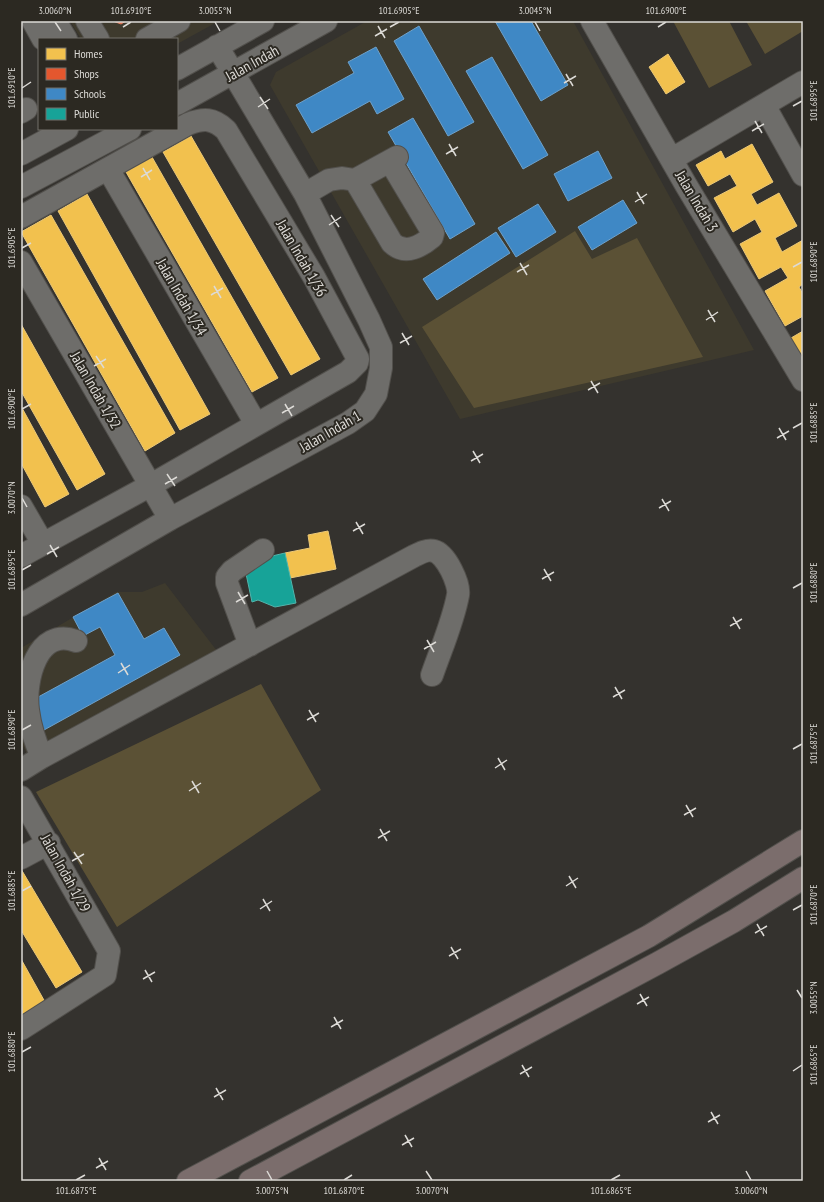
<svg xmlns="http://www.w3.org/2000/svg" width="824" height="1202" font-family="'PT Sans Narrow',sans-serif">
	<rect width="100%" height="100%" fill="#34322e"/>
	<path fill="#3e3a2d" d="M70,21H219L177,44V39H81Z
		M367,21H573L754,350L460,419L270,85L276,72Z
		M165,583L217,651L29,758L21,742V648L116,592H142Z"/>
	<path fill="#5b5135" d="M673,21H729L752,65L709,88Z
		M746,21H803V31L765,54Z
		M575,231L592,259L637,238L703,357L474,408L422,327Z
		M261,684L321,790L117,927L36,792Z"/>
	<path fill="#f2c14e" stroke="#ebc877" d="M668,54L685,82L666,94L649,67Z
		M191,136L320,359L291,375L163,152Z
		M752,144L773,182L751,194L757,205L779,193L797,226L775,238L782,252L803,240V284L799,287L803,294V316L785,326L765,291L788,278L781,267L759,279L740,244L762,232L755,219L733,232L714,198L737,186L730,174L708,186L696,165L721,151L725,159Z
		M152,157L278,378L252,392L126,172Z
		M87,194L210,414L180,430L58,211Z
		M51,215L175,433L145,451L21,232Z
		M21,324L105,474L77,490L21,391Z
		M803,331V359L791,338Z
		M21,406L69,494L45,507L21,463Z
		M328,531L336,569L290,578L285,553L310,548L308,535Z
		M21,869L82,972L56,988L21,930Z
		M21,959L45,1002L21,1015Z"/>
	<path fill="#e4572e" stroke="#e27e60" d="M113,21H126L121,24Z"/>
	<path fill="#3f88c5" stroke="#6ea1ca" d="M495,21H531L568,85L541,101Z
		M419,26L474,122L448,136L394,41Z
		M376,47L404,99L377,114L370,101L312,133L296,105L354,73L348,62Z
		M492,57L548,155L523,169L466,71Z
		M413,118L475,224L450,239L388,132Z
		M598,151L612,178L568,201L554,174Z
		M623,200L637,223L592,250L578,227Z
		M538,204L556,232L516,257L498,228Z
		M496,232L510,253L437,300L423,279Z
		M118,593L144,639L164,628L180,655L44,730L29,702L115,655L100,627L83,636L73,617Z"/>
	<path fill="#17a398" stroke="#52b4ab" d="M285,553L296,603L275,607L258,600L252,602L245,569L259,559Z"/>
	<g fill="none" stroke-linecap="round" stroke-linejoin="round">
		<g stroke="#52504c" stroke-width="24">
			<path id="minor" d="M33,21L43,39
				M55,21L66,39
				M87,21L98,39
				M592,21L686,185L803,380
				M147,39L179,21
				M177,69L263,21
				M177,104L326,21
				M764,105L803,175
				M21,112L26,109
				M21,154L67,129
				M672,159L803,82
				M108,169L256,424
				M355,180L392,243C405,255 420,247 432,237L433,233L390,161
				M21,187L130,129
				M305,194L329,180L342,178L355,180L397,157
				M21,217L188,124C204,118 213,118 226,130L314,277L358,359L357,363L348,372L151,485L21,556
				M21,262L170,519
				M21,506L43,544
				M21,605L170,519L348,423L365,411L376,394L381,368V347L369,320L305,194L217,46
				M250,645L227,583V577L232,571L263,550
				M42,757C35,742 30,726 28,710C24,681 37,626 76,641
				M21,770L42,757L414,556C420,553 428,549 434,551C446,554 460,584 458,595C453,622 441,649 432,675
				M21,797L109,951L105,975L21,1029
				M21,858L49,843"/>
		</g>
		<g stroke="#52504c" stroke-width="24">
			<path id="highway" d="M188,1181L649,936L803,841
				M250,1181L658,963L734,921L803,878"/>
		</g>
		<use href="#minor" stroke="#6e6d6a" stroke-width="22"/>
		<use href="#highway" stroke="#7b6d6c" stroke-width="22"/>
	</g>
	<path fill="none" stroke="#dcdad6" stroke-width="1.5" d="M55,22L61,31M215,22L220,31M535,22L540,31M378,26L385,38M123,27L131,22M390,27L399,22M658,27L666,22M375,36L387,29M566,74L573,86M564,83L576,76M22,88L31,82M260,97L268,109M793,106L802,101M258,107L270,99M755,121L762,133M752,131L764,124M449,144L456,156M446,154L458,147M143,168L150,180M141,177L152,170M637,192L644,204M635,202L647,194M331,215L339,227M329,225L341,217M22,248L31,243M520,263L527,275M793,267L802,262M517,272L529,265M214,286L221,298M211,295L223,288M708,310L715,322M706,320L718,312M402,333L409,345M400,343L412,336M96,356L104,368M94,366L106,359M591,381L598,393M588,390L600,383M285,404L292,416M22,409L31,404M282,413L294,406M779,428L786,440M793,428L802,423M777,438L789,431M473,451L480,463M471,461L483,454M167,474L175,486M165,484L177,477M22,498L27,507M662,499L669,511M659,508L671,501M356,522L363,534M353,531L365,524M50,545L57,557M47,554L59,547M544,569L551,581M22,570L31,565M542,579L554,572M793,588L802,583M238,592L245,604M236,602L248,595M733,617L740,629M730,626L742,619M427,640L434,652M424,649L436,642M121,663L128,675M118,673L130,665M615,687L622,699M613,697L625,690M309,710L316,722M307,720L319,713M22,730L31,725M793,749L802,744M498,758L505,770M495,768L507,760M192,781L199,793M189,791L201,783M686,805L693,817M684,815L696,808M380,829L387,841M378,838L390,831M74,852L82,864M72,861L84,854M569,876L576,888M566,886L578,878M22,891L31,886M263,899L270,911M260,909L272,901M793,910L802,905M757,924L764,936M755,933L767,926M451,947L458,959M449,956L461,949M145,970L152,982M143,979L155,972M797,990L802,998M640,994L647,1006M637,1004L649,997M334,1017L341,1029M331,1027L343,1020M22,1052L31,1047M522,1065L529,1077M793,1071L802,1065M520,1074L532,1067M216,1088L223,1100M214,1097L226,1090M711,1112L718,1124M708,1122L720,1115M405,1135L412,1147M402,1145L414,1138M99,1158L106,1170M96,1168L108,1161M267,1171L272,1180M426,1171L432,1180M746,1171L751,1180M76,1180L85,1175M344,1180L352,1175M611,1180L620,1175"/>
	<g text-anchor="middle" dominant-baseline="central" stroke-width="4" stroke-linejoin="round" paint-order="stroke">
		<g font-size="15" fill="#dcdad6" stroke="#2c2922">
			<text transform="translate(252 63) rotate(-29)">Jalan Indah</text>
			<text transform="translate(697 201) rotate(59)">Jalan Indah 3</text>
			<text transform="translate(302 258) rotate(60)">Jalan Indah 1/36</text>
			<text transform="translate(182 297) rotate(60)">Jalan Indah 1/34</text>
			<text transform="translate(96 390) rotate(60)">Jalan Indah 1/32</text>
			<text transform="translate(330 431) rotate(-30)">Jalan Indah 1</text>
			<text transform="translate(66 873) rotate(61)">Jalan Indah 1/29</text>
		</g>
	</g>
	<rect width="824" height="1202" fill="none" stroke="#2c2922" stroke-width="44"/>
	<rect x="38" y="38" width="140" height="92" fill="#2c2922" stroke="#72706a"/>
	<rect x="46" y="48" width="20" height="12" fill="#f2c14e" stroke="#72706a"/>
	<text x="74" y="58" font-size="12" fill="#dcdad6">Homes</text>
	<rect x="46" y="68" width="20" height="12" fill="#e4572e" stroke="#72706a"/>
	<text x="74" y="78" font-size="12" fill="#dcdad6">Shops</text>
	<rect x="46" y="88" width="20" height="12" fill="#3f88c5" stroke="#72706a"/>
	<text x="74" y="98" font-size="12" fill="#dcdad6">Schools</text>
	<rect x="46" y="108" width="20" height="12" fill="#17a398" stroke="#72706a"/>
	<text x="74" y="118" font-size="12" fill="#dcdad6">Public</text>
	<rect x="22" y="22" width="780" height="1158" fill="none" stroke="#dcdad6" stroke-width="1.5"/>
	<g font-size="10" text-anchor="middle" fill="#dcdad6">
		<text x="55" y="14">3.0060°N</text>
		<text x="131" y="14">101.6910°E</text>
		<text x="215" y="14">3.0055°N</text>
		<text x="399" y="14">101.6905°E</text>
		<text x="535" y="14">3.0045°N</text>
		<text x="666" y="14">101.6900°E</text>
		<text transform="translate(11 88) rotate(-90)" y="4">101.6910°E</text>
		<text transform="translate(813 101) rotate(-90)" y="4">101.6895°E</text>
		<text transform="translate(11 248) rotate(-90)" y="4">101.6905°E</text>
		<text transform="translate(813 262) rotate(-90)" y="4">101.6890°E</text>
		<text transform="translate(11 409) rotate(-90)" y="4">101.6900°E</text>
		<text transform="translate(813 423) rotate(-90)" y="4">101.6885°E</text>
		<text transform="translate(11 498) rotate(-90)" y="4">3.0070°N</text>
		<text transform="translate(11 570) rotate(-90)" y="4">101.6895°E</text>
		<text transform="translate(813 583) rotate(-90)" y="4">101.6880°E</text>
		<text transform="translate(11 730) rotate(-90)" y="4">101.6890°E</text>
		<text transform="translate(813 744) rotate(-90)" y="4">101.6875°E</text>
		<text transform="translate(11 891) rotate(-90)" y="4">101.6885°E</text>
		<text transform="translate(813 905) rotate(-90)" y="4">101.6870°E</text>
		<text transform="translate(813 998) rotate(-90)" y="4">3.0055°N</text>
		<text transform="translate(11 1052) rotate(-90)" y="4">101.6880°E</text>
		<text transform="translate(813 1065) rotate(-90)" y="4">101.6865°E</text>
		<text x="76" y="1194">101.6875°E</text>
		<text x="272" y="1194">3.0075°N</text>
		<text x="344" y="1194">101.6870°E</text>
		<text x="432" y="1194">3.0070°N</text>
		<text x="611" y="1194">101.6865°E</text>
		<text x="751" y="1194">3.0060°N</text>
	</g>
</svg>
